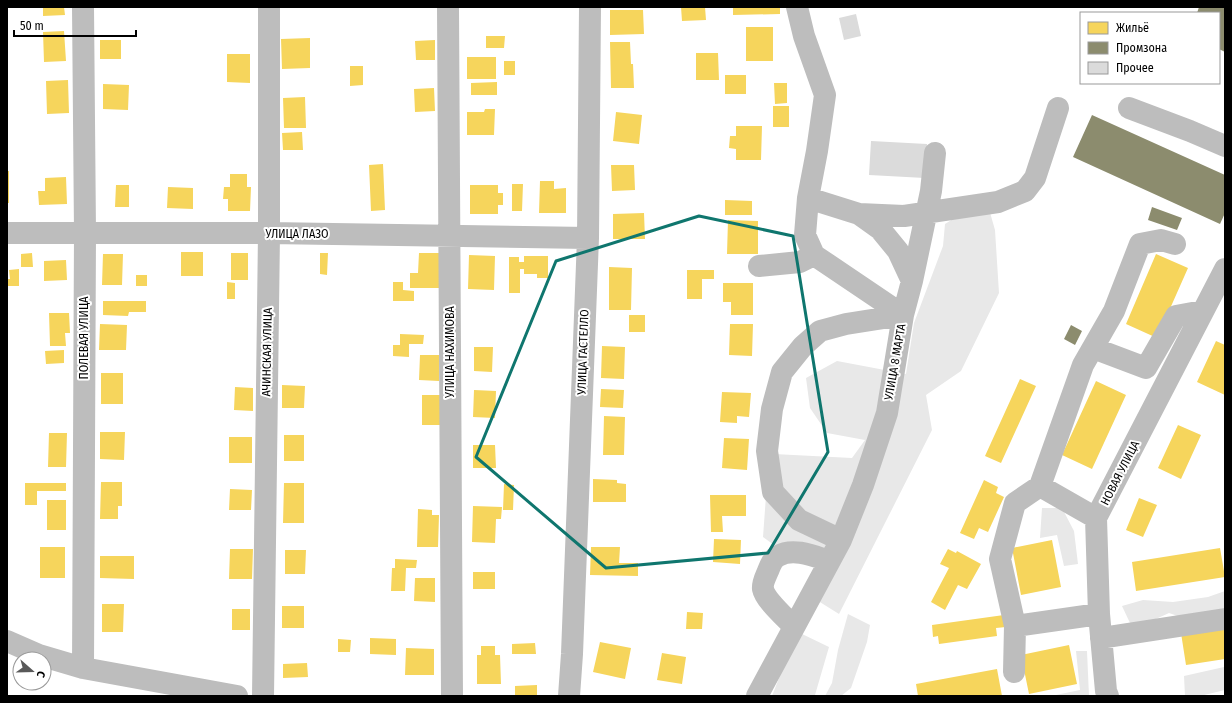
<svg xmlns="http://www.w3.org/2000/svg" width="1232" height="703" font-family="'Fira Sans Condensed',sans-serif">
	<rect width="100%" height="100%" fill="#fff"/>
	<path fill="#e8e8e8" d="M972,207L989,209L995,230L999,293L961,371L926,395L932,430L839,614L815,599L837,556L774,545L763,537L766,496L774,454L852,458L865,440L827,433L810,408L806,378L837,361L906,374L914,323L943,246L945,224Z
		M1042,508H1062L1074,531L1078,564L1064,566L1057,535L1040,538Z
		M1225,591V612L1189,620L1169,613L1147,623H1130L1122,606L1143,600L1173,602L1208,597Z
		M848,614L870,625L867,642L851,688L841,696H825L832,683L838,650Z
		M800,633L829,647L815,695L772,696L785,663Z
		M1076,651H1087L1089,696H1051L1080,690Z
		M1224,667H1225V690L1200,696H1185L1184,676Z"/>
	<path fill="#f6d55c" d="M43,7H64L65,15L43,16Z
		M681,7H705L706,20L682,21Z
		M733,7H780V14L733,15Z
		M610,10H643L644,34L610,35Z
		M746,27H773V61H746Z
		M64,31L66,61L44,62L43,32Z
		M486,36H505L504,48H486Z
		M310,38V68L282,69L281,39Z
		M100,40H121V59H100Z
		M435,40V60H416L415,41Z
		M610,42H630L631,64H633L634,88H611Z
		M696,53H718L719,80H696Z
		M227,54H250V83L227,82Z
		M467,57H496V79H467Z
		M504,61H515V75H504Z
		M350,66H363V85L350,86Z
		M725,75H746V94H725Z
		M68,80L69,113L47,114L46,81Z
		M497,82V95H471V83Z
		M774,83H787V103L775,104Z
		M103,84L129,85L128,110L103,109Z
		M434,88L435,111L415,112L414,89Z
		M305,97L306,128H284L283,98Z
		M773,106H789V127H773Z
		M485,109H495L494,135H467V112H484Z
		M616,112L642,115L639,144L613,141Z
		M736,126H762L761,160H736V149L729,148L730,136H736Z
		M302,132L303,150H283L282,133Z
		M383,164L385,210L371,211L369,165Z
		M611,165H634L635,190L612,191Z
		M7,171H9V203H7Z
		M230,174H247V187H251L250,211H228V199H223L224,187H230Z
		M66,177L67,204L39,205L38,191H45V178Z
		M540,181H554V189L566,188V213H539Z
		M512,184H523L522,211H512Z
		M116,185H129V207H115Z
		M470,185H498V193H503V205H498V214H470Z
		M168,187L193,188V209L167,208Z
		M725,200L752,201V215H725Z
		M644,213L645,239H613V214Z
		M728,220L758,221V254H727Z
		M181,252H203V276H181Z
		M32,253L33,267H21V254Z
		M231,253H248V280H231Z
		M320,253H328L327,275L320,274Z
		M419,253H440L439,288H410V273H418Z
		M103,254H123L122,285H102Z
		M1156,254L1188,268L1157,338L1126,324Z
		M469,255L495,256L494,290L468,289Z
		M524,256H548V278H537V274H524V269H520V293H509V257H519V262H524Z
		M66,260L67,280L44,281V261Z
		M609,267L632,268L631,310H609Z
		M19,269V286H7V279H10L9,270Z
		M687,270H714V279H702V299H687Z
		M136,275H147V286H136Z
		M227,282L235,283V299H227Z
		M393,282H403V290L414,291V301H393Z
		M723,283H753V315H731V302H723Z
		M103,301H146V312H129L128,316L103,315Z
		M49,313H69L70,333H65L66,346H50Z
		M629,315H645V332H629Z
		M100,324L127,325L126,350H99Z
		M730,324H753L752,356L729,355Z
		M400,334L424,335L423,344H409V357L393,356V345H400Z
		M1216,341L1225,345V395L1197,382Z
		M602,346L625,347L624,379L601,378Z
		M474,347H493L492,372L474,371Z
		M64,350V363L46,364L45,351Z
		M420,355H439V381L419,380Z
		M101,373H123V404H101Z
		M1020,379L1036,386L1001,463L985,456Z
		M1096,381L1126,395L1092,469L1062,455Z
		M282,385L305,386L304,408H282Z
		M235,387L253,388V411L234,410Z
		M601,389L624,390L623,408L600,407Z
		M474,390L496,391L495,418L473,417Z
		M722,392L751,393L749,417L737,416V423L720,422Z
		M422,395H441V425H422Z
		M604,416L625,417L624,455H603Z
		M1178,425L1201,435L1181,479L1158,468Z
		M100,432H125L124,460L100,459Z
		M49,433H67L66,467H48Z
		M284,435H304V461H284Z
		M229,437H252V463H229Z
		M724,438L749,439L747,470L722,468Z
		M473,445H495L496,468H473Z
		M593,479L617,480V483L626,484V502H593Z
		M984,480L998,487L996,493L1004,497L988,532L979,528L974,539L960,533Z
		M101,482H122V506H118V519H100Z
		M25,483H66V491H37V505H25Z
		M284,483H304V523H283Z
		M504,484L514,485L513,510H503Z
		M230,489L252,490L251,510H229Z
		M710,495H746V516H722L723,532H711Z
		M1139,498L1157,505L1143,537L1126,530Z
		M47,500H66V530H47Z
		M473,506L502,507L501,519H496L495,543L472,542Z
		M418,509L432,510V515H439L438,547H417Z
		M714,539L741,540L740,564L713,562Z
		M1052,540L1061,587L1021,595L1012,548Z
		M40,547H65V578H40Z
		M591,547H620L619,563H638V576L590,575Z
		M1220,548L1225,577L1136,591L1132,562Z
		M230,549H253L252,579H229Z
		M948,549L956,553L957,551L981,564L967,589L958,585L945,610L931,602L949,568L940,564Z
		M285,550H306L305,574H285Z
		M100,556H134V579L100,578Z
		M395,559L417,560L416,568H406L405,591H391L392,568H395Z
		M473,572H495V589H473Z
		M415,578H435V602L414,601Z
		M102,604H124L123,632H102Z
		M282,606H304V628H282Z
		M232,609H250V630H232Z
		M687,612L703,613L702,629H686Z
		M1004,615L1006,627L996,628L997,636L939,644L938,636L933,637L932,625Z
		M1225,626V659L1186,665L1181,633Z
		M370,638L396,639V655L370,654Z
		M338,639L351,640L350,652H338Z
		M600,642L631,648L625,679L593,672Z
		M535,643L536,654H512V644Z
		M1069,645L1077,684L1029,694L1021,655Z
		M481,646H495V655H500L501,684H477V655H481Z
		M406,648L434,649V675H405Z
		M662,653L686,657L682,684L657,680Z
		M307,663L308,677L283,678V664Z
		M997,669L1002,696H918L916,684Z
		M537,685V696H515V686Z"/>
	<path fill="#8c8c6e" d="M1199,7H1225V52L1219,49V13H1197Z
		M1092,115L1225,175V213L1220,224L1073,157Z
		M1152,207L1182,218L1177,230L1148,220Z
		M1071,325L1082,331L1075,345L1064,339Z"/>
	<path fill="#dbdbdb" d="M856,14L861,36L844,40L839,18Z
		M871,141L927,144L925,178L869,175Z"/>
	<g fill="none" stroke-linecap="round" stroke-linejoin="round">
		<path stroke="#bdbdbd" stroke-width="22" d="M448,7L452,696
			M797,7L804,36L825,95L817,151L808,198L805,235L814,255L903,315
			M1129,108L1190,131L1225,146
			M808,198L859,214L880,229L898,251L912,281
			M859,214L904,216L998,202L1025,191L1035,178L1058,108
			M7,233H269L588,238
			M759,266L800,262L814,255
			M1093,348L1146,368L1176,316L1203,311
			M1040,486L1096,518
			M841,540L799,520L773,492L767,451L772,409L782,372L803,346L820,331L846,324L903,315
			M1015,626L1099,614
			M794,627C786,618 765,600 763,589C762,583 766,576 768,571C770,566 773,558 778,556C793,547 814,556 829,561
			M1101,638L1225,619
			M7,641L39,655L83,668L237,696
			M83,668L85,233L83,7
			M1014,672L1015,626L1000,559L1015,503L1040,486L1083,365L1114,311L1140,244L1161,240L1175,244
			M263,696L269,233V7
			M569,696L572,654L588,238L590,7
			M757,696L841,540L863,485L887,413L903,315L912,281L931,191L935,153
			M1108,696L1106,691L1099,614L1096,518L1225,269"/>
	</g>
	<path fill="none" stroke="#0f766e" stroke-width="3" stroke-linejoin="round" d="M699,216L793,236L828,452L768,553L606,568L476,457L556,261Z"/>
	<g text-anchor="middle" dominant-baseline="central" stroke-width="4" stroke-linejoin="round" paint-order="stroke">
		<g font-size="12" fill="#000" stroke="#fff">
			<text x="297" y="234">УЛИЦА ЛАЗО</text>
			<text transform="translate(84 338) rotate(-90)">ПОЛЕВАЯ УЛИЦА</text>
			<text transform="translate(267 352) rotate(-89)">АЧИНСКАЯ УЛИЦА</text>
			<text transform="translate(450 352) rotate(-90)">УЛИЦА НАХИМОВА</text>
			<text transform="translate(583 352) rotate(-88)">УЛИЦА ГАСТЕЛЛО</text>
			<text transform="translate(895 362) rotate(-80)">УЛИЦА 8 МАРТА</text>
			<text transform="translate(1120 473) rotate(-63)">НОВАЯ УЛИЦА</text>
		</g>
	</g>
	<rect width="1232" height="703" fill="none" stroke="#000000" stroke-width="16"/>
	<rect x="1080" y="12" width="140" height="72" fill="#ffffff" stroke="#999999"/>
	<rect x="1088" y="22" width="20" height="12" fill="#f6d55c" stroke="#999999"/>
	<text x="1116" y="32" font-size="12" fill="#000000">Жильё</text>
	<rect x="1088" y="42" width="20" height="12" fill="#8c8c6e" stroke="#999999"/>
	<text x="1116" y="52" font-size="12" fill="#000000">Промзона</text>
	<rect x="1088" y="62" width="20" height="12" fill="#dbdbdb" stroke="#999999"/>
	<text x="1116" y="72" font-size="12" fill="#000000">Прочее</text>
	<g transform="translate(32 671) rotate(110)"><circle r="19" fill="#ffffff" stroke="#999999"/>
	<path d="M0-3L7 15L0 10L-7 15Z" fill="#595959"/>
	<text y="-6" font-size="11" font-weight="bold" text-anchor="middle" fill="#000000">С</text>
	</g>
	<path d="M14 30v6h122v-6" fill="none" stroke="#000000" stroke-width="2"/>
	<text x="20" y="30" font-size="12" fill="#000000" stroke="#ffffff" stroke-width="3" paint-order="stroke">50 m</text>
</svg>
